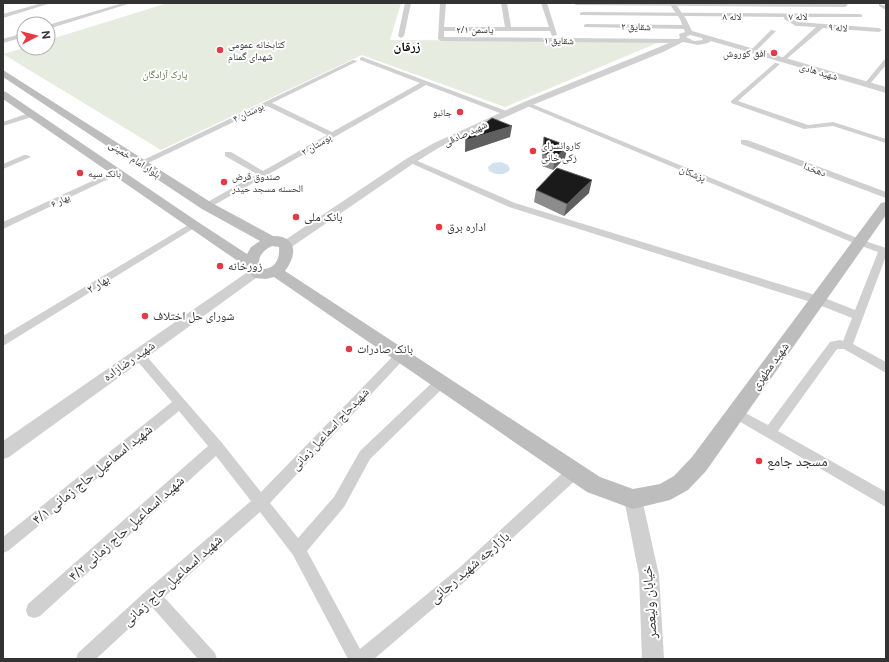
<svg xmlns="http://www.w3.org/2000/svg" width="889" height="662" font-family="'Public Sans','Noto Naskh Arabic',sans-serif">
	<rect width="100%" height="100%" fill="#fff"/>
	<path fill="#e6ecdf" d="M168,3H401L390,40L662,41L505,107L362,55L161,150L3,54L24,48H48V40Z"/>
	<path fill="#cfe2ee" d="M501,162L508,165L510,170C503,176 497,175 489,171L488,167L493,163Z"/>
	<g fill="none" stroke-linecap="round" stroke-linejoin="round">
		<path fill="#d0d0d0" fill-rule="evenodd" d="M42,3H51L3,18V14Z
			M123,3H131L48,29V25Z
			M405,3H411L404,36L401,38L398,36Z
			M440,3H446L444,27H505L501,3H507L511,27H549L541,3H547L557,35L552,36L550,31H444V37L678,39L681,41L678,43L441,41L438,39Z
			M573,3H845L848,5L845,7L576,5Z
			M879,4L886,6V10L879,6Z
			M582,12L860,14L862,15V17H788L797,22L879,28L882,30L879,32L823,28L783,62L781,61V59L816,27L796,26L784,19V17L580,15V13Z
			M586,24L686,25L689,27L686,29L584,27V25Z
			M771,30L776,31L755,52H751V50Z
			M24,33V37L3,43V39Z
			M362,57L512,113L508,115H505L426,85L207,209L203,206L204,204L257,174L225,156V152H231L263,171L327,135L267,106L144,165H138L137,163L353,60L358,61L272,103L332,132L420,83L360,60V58Z
			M886,59V65L869,85H865V83L884,60Z
			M775,63L780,64L738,101L808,125L833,122L886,139V143L833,126L804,129L731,103V101Z
			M527,102L862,240L886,248V256L853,344L886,362V373L844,349H837L778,431L886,492V507L732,417L730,413L732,409L736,408L768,425L830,342L840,340L843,341L852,318L814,303L509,207L406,161L407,159H413L515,203L822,297L855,310L878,252L856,244L525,105V103Z
			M32,112H35V116L3,126V122Z
			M741,140H747L886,192V198L741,144Z
			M24,155H27L31,157L3,169V164Z
			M114,171H117L121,173L3,229V222Z
			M193,222L198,225L196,227L3,346V336Z
			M138,349L142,351L222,443L261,492L396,353L400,351L404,353L406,356L404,359L270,503L298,538L334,497L360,451L437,378L441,377L445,378L447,382L445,386L370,459L344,507L307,551L360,649L459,568L569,467L574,466L579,467L581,472L579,477L469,578L374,659H348L293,555L260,512L164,597L215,653L217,659H198L152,607L96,659H76L78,653L147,590L251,501L216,456L40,616L34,618L28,616L26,610L28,604L208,446L179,411L8,551L3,553V537L172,402L134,357L132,354L134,351Z"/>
		<path fill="#d0d0d0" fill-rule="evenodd" d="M669,3H675L686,19L692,31L886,87V93L711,41L708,43L698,45L683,42L663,52L530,106L440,147L414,163L290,248H282L280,245L282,242L406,159L434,143L524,102L657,48L680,38L679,34L685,32L680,19ZM690,35L702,38L703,40L694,41L686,37Z
			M256,268L260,269L262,272L260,275L9,457L3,459V441L252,269Z
			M633,490L639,493L642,499L659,575L664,659H642L639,575L624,499L627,493Z"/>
		<path fill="#bdbdbd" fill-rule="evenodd" d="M3,70L212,203L273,236C298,236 297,255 285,271L600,477L633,489L660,484L674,476L692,457L881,203L886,202V215L706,471L688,490L670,500L633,509L587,492L274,277L266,279L254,278L245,266L3,99V91L6,92L198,222L247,254L251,247L260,241L202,209L3,77ZM272,246L279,247C280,259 275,269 263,269L259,265C258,255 264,250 272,246Z"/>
	</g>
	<path fill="#8c8c8c" d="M510,137L465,152V138Z
		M544,137L565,158L553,170L542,166V149Z
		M536,190L589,193L564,216L534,202Z"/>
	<path fill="#5f5f5f" d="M512,126L510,137L465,152L466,140Z
		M568,146L565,158L553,170L555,158Z
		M592,180L589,193L564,216L567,204Z"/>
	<path fill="#1a1a1a" stroke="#5f5f5f" d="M492,118L512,126L466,140L465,138Z
		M544,137L568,146L555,158L544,154Z
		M557,168L592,180L567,204L536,190Z"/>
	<g fill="#e63946" stroke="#fff" stroke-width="1.5">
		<circle cx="220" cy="50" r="4"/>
		<circle cx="774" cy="53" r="4"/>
		<circle cx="460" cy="112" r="4"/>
		<circle cx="533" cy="151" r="4"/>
		<circle cx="80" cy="173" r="4"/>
		<circle cx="224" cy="182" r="4"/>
		<circle cx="296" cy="217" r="4"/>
		<circle cx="439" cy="227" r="4"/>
		<circle cx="220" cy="266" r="4"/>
		<circle cx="145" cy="316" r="4"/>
		<circle cx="349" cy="349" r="4"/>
		<circle cx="759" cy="461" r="4"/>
	</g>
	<g text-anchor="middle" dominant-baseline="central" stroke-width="4" stroke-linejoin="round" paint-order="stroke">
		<g font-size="10" fill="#333" stroke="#fff">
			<text x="732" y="16">لاله ۸</text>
			<text x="798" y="16">لاله ۷</text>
			<text transform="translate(636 26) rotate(1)">شقایق ۲</text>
			<text transform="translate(838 27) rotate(4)">لاله ۹</text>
			<text x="475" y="29">یاسمن ۲/۱</text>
			<text transform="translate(559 40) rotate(1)">شقایق ۱</text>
			<text transform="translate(819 71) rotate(16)">شهید هادی</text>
			<text transform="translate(248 112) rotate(-25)">بوستان ۴</text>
			<text transform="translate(465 133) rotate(-25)">شهید صادقی</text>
			<text transform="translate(316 144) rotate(-30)">بوستان ۲</text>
			<text transform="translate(135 159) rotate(33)">بلوار امام خمینی</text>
			<text transform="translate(815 169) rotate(21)">دهخدا</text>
			<text transform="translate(693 173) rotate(23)">پزشکان</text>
			<text transform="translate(60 200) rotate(-25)">بهار ۶</text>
		</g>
		<g font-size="10" fill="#333" stroke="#fff" text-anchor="start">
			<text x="228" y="44">کتابخانه عمومی<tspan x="228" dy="12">شهدای گمنام</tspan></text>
			<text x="766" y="53" text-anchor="end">افق کوروش</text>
			<text x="452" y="112" text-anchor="end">جانبو</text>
			<text x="541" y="145">کاروانسرای<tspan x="541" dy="12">زکی خانی</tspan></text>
			<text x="88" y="173">بانک سپه</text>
			<text x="232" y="176">صندوق قرض<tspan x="232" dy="12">الحسنه مسجد حیدر</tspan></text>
		</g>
		<g font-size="10" fill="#56703f" stroke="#fff">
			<text x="165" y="74">پارک آزادگان</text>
		</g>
		<g font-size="12" fill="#333" stroke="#fff" text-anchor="start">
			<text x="304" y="217">بانک ملی</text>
			<text x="447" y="227">اداره برق</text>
			<text x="228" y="266">زورخانه</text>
			<text x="153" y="316">شورای حل اختلاف</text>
			<text x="357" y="349">بانک صادرات</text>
		</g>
		<g font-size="12" fill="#333" stroke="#fff">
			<text transform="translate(98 284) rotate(-32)">بهار ۲</text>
			<text transform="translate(129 361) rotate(-35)">شهید رضازاده</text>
			<text transform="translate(770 366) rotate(-54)">شهید مطهری</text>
			<text transform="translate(330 429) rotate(-47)">شهیدحاج اسماعیل زمانی</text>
		</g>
		<g font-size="13" font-weight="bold" fill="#000" stroke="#fff">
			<text x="407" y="46">زرقان</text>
		</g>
		<g font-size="14" fill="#333" stroke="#fff" text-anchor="start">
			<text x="767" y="461">مسجد جامع</text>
		</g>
		<g font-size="14" fill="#333" stroke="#fff">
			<text transform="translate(92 474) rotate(-39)">شهید اسماعیل حاج زمانی ۴/۱</text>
			<text transform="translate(126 528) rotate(-42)">شهید اسماعیل حاج زمانی ۴/۲</text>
			<text transform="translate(469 567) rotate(-41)">بازارچه شهید رجائی</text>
			<text transform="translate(172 580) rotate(-42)">شهید اسماعیل حاج زمانی</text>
			<text transform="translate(649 602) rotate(-94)">خیابان ولیعصر</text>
		</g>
	</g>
	<rect width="889" height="662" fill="none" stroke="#333333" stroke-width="8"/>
	<g transform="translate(36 36) rotate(83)"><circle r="19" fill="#ffffff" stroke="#adadad"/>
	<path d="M0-3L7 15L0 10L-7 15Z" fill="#e63946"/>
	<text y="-6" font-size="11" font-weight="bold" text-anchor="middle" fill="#333333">N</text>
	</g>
</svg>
